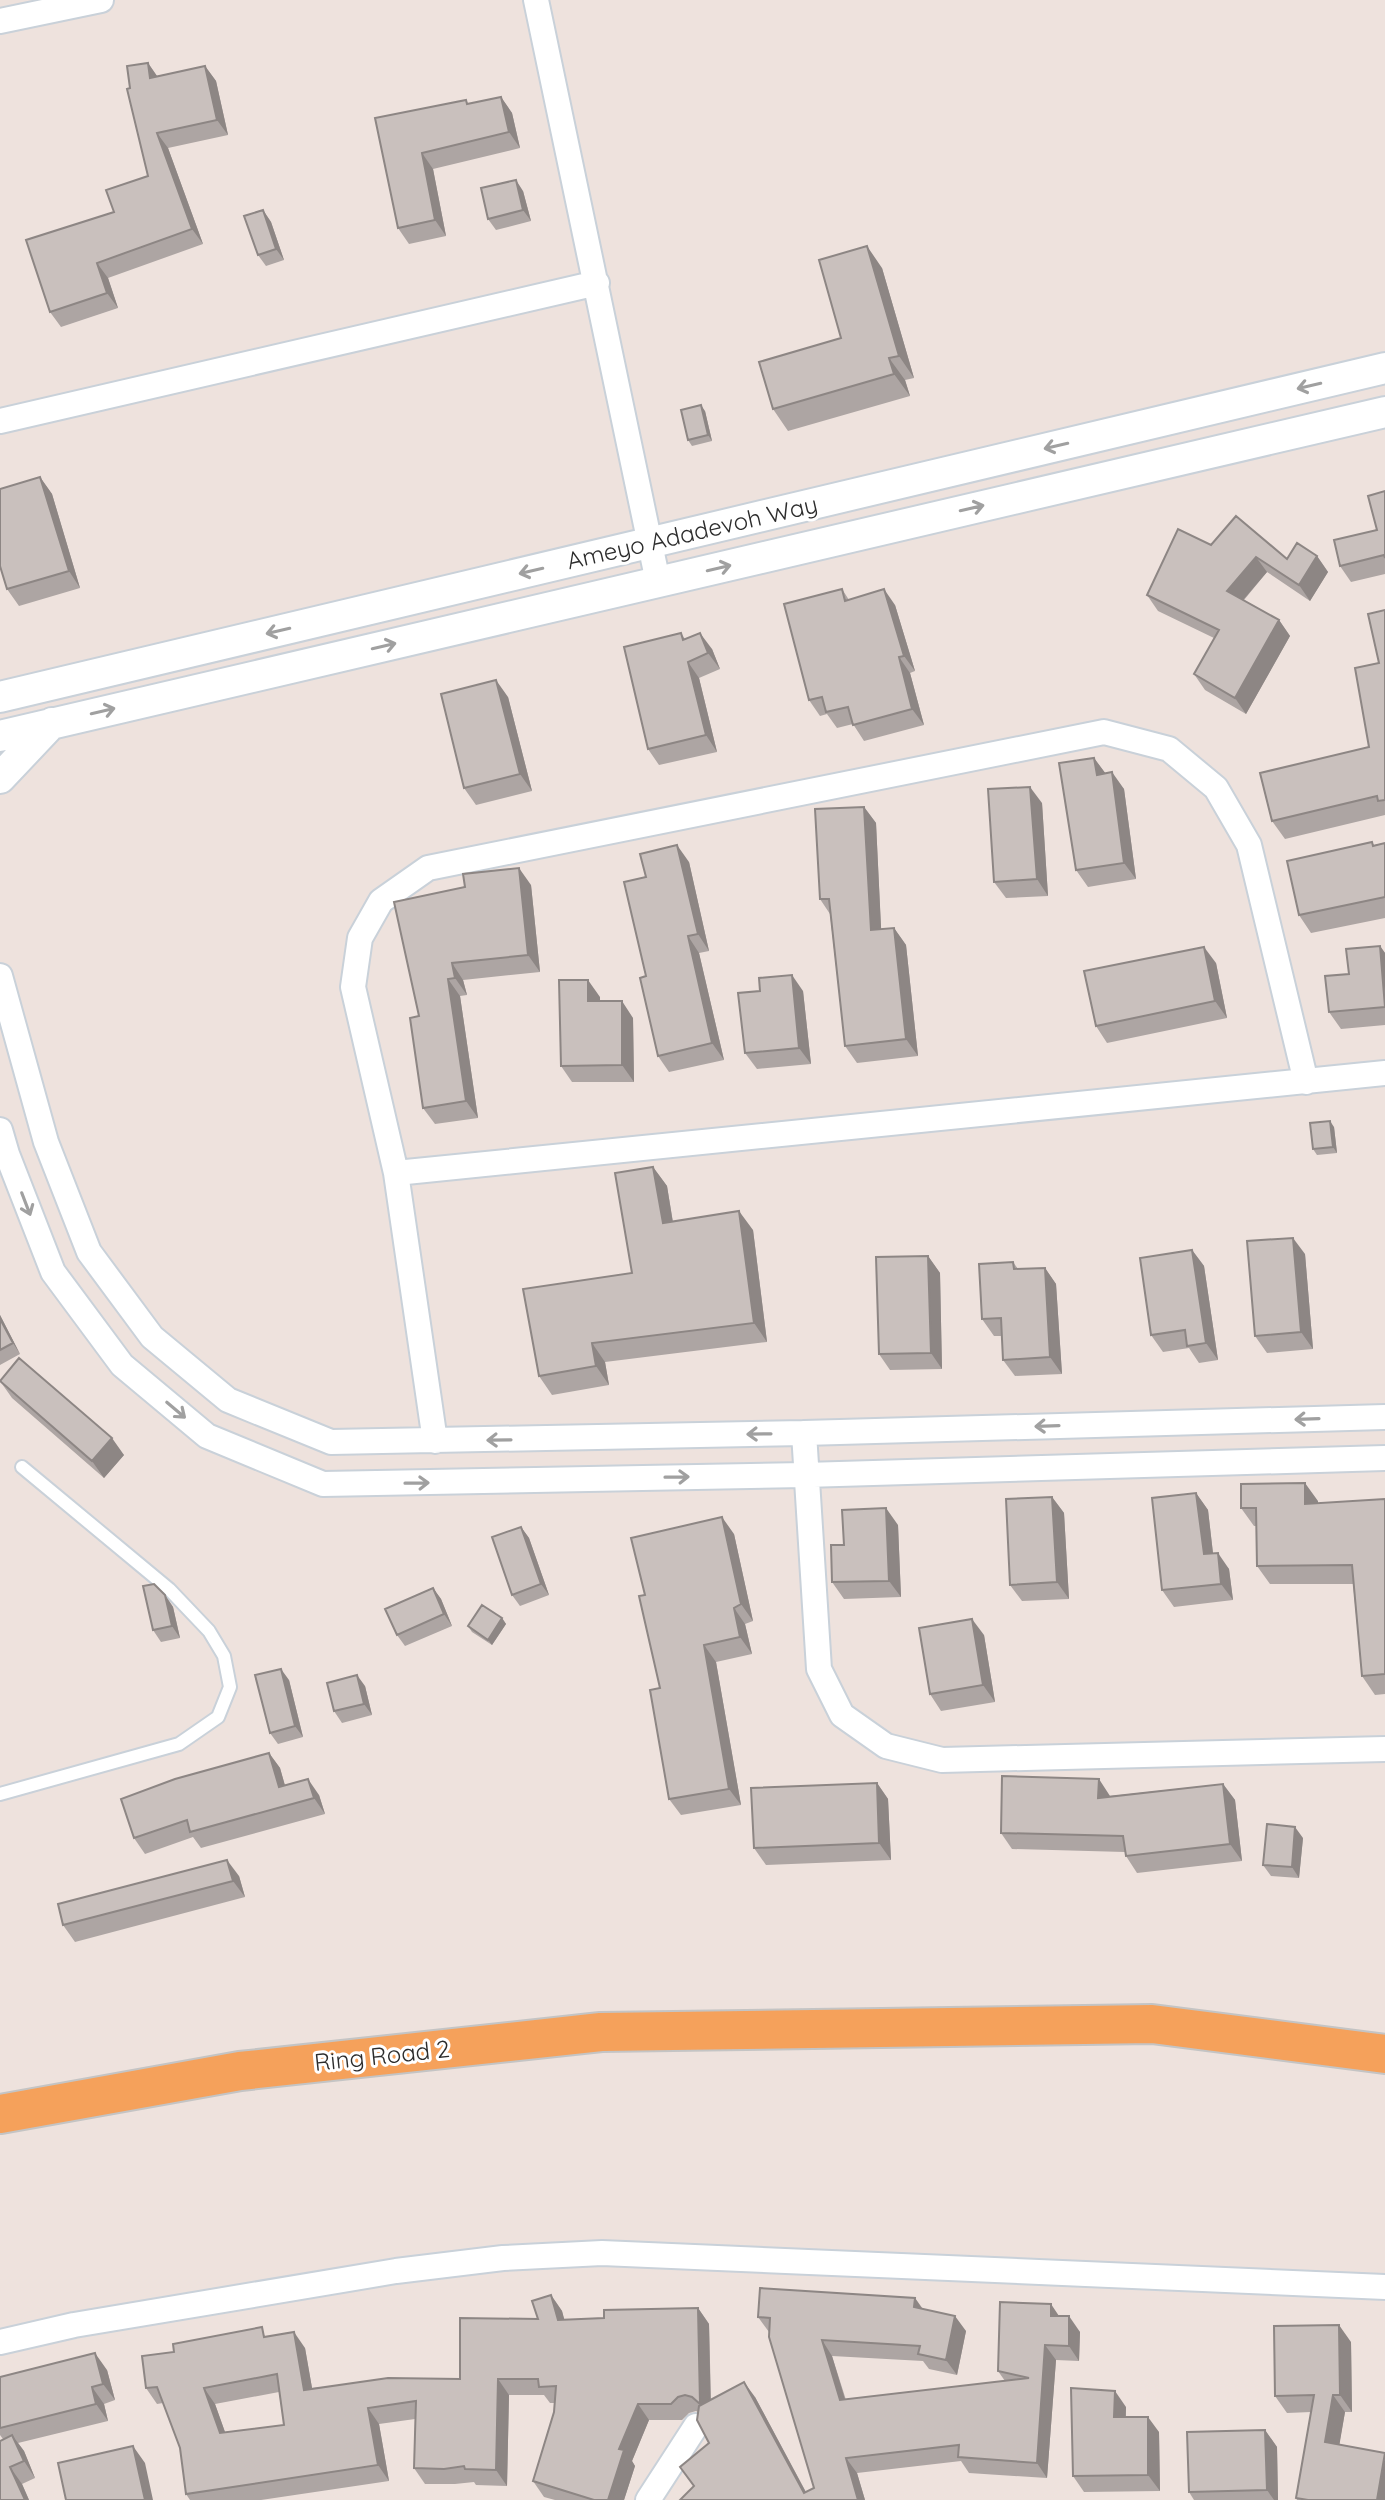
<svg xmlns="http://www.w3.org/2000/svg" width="1385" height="2500" font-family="Quicksand,sans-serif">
	<rect width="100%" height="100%" fill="#eee2dd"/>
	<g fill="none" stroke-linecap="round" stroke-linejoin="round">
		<g stroke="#c9d1d9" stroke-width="16">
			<path id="service" d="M0,1794L179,1744L218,1717L230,1687L224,1656L209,1631L169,1589L22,1467"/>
		</g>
		<g stroke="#c9d1d9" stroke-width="28">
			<path id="minor" d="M536,0L658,582
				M0,21L101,0
				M0,421L597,283
				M0,976L46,1142L89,1252L152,1337L228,1400L331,1442L804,1433L1385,1417
				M0,1130L7,1154L53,1272L122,1365L207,1436L323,1484L805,1475L1385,1458
				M396,1173L1385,1073
				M804,1433L819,1669L842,1715L886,1746L942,1760L1385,1749
				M435,1441L396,1173L353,987L360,938L381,901L428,868L1104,732L1169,749L1216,788L1249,845L1306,1082
				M0,2342L74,2325L396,2271L503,2258L602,2253L1385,2287
				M648,2500L696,2426"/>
		</g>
		<g stroke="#c9d1d9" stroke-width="34">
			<path id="tertiary" d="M0,697L1385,368
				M0,736L1385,412
				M0,778L52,723"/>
		</g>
		<g stroke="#c4c4c4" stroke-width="42">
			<path id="primary" d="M0,2114L240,2071L601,2032L1152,2024L1385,2054"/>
		</g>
		<use href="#service" stroke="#fff" stroke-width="12"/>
		<use href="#minor" stroke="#fff" stroke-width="24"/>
		<use href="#tertiary" stroke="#fff" stroke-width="30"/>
		<use href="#primary" stroke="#f5a15b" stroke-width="38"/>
	</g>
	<path fill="#ada5a3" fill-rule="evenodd" d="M148,63L157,76L205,66L216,81L228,135L168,148L203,244L108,278L118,308L61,327L50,312L148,176L130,88Z
		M501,97L512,113L520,148L433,169L446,236L409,244L398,228L375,118L469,104Z
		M523,191L531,221L496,230L488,219Z
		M263,210L271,222L284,260L266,266L258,255Z
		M882,268L914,378L905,380L910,396L788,431L773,409L841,338Z
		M705,411L712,441L692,446L688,440Z
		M40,477L52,494L80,588L19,606L7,589Z
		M1385,491V574L1351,582L1340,566L1377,530Z
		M1211,545L1287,559L1317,556L1328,572L1310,601L1267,572L1244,600L1279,620L1290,636L1246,714L1205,690L1194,674L1214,638L1158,611L1147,595Z
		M842,589L849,600L895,605L915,671L910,673L924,725L864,741L853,724L837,728L827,714L820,716L809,700Z
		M1385,610V815L1285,839L1272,821L1369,747Z
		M681,633L685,639L712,649L720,669L699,678L717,752L659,765L648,749Z
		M508,697L532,791L476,805L464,788Z
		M1094,758L1105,773L1124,789L1136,879L1088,887L1076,870Z
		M1042,803L1048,896L1006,898L994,882Z
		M864,807L876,823L881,929L894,928L906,945L918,1056L857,1063L845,1046L830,914L820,899Z
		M1385,843V918L1311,933L1299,915L1374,845Z
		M689,862L709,951L699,953L724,1060L669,1072L658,1056L646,976V877Z
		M531,885L540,972L463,980L467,995L460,996L478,1118L435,1124L423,1108L419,1016L394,902Z
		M1380,946L1385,953V1025L1341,1029L1329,1012L1349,974Z
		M1216,963L1227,1018L1107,1043L1096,1026Z
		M803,991L811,1064L757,1069L745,1053Z
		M600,997V1001L633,1018L634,1082H572L561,1066Z
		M1334,1127L1337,1153L1317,1155L1313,1149Z
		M653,1167L667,1186L673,1222L753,1230L767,1342L605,1362L609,1385L552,1395L539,1376L632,1273Z
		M1192,1250L1204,1266L1218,1360L1199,1363L1189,1348L1163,1352L1151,1335Z
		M1305,1254L1313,1349L1267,1353L1255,1336Z
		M928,1256L940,1273L942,1369L890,1370L879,1354Z
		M1013,1262L1018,1269L1045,1268L1056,1284L1062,1374L1015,1376L1003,1360L1002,1336H994L982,1319Z
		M0,1315L20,1354L0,1365Z
		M0,1381L124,1455L104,1478L12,1398Z
		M1196,1493L1208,1510L1213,1553L1229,1569L1233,1600L1174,1607L1162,1590Z
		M1052,1497L1064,1513L1069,1599L1022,1601L1010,1585Z
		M1385,1499V1694L1375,1695L1362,1676L1353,1584H1270L1257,1566L1256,1526H1254L1241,1508L1318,1501V1503Z
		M898,1525L901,1597L844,1599L832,1582L844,1545Z
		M521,1527L529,1538L549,1595L520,1606L512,1595Z
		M734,1534L753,1621L745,1624L752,1654L716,1662L741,1805L681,1815L669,1799L660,1688L645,1595Z
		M433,1588L441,1599L452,1626L405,1646L397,1635Z
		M165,1595L173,1607L180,1638L161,1642L153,1630Z
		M502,1618L506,1624L492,1645L472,1632L468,1626Z
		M984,1635L995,1702L941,1711L930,1694Z
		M289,1680L303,1737L278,1744L270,1733Z
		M365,1686L372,1715L342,1723L334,1711Z
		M269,1753L280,1768L285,1786L319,1795L325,1814L201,1848L193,1837L145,1854L134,1838Z
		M877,1783L888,1799L891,1860L766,1865L754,1848Z
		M1223,1784L1235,1800L1242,1861L1137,1873L1126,1856L1125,1852L1012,1849L1001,1833L1110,1796Z
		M1303,1838L1299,1878L1271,1876L1263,1865Z
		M239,1876L245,1897L75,1942L63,1925Z
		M551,2295L562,2311L564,2320L604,2318L698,2308L709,2324L711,2400L755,2397L806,2492L814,2488L769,2332L758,2317L915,2298L923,2309L966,2331L957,2375L929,2369L923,2361L832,2356L846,2400L1005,2381L998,2371L1060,2316L1080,2332L1079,2361L1056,2360L1047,2478L969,2473L961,2461L857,2473L865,2500H680L694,2486L680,2467L709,2443L698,2412L696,2411L689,2413L682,2420H649L632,2461L635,2466L624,2500H555L544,2497L533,2481L554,2412L555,2403H550L544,2395H509L507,2486L476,2485L474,2482L455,2484H425L414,2468L415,2419L379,2424L389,2481L261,2500H190L186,2494L180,2448L163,2403L157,2404L146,2388L174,2352L269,2336L305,2348L312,2388L460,2379L538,2319ZM279,2392L284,2425L225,2432L215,2404Z
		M1351,2342L1352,2412H1345L1339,2445L1385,2500H1297L1296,2498L1311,2412L1287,2413L1275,2396Z
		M107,2370L115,2400L104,2404L108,2421L18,2443L24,2451L35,2478L22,2484L29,2500H0L3,2439L0,2435V2377Z
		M1126,2407V2417L1159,2432L1160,2491L1084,2492L1073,2476Z
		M1265,2430L1277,2447L1278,2500H1194L1189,2492Z"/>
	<path fill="#8d8684" d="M148,63L159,79L150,78Z
		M205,66L216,81L228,135L217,120Z
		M501,97L512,113L520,148L509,132Z
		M157,133L168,148L203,244L192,229Z
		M422,153L433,169L446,236L435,220Z
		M516,180L523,191L531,221L523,210Z
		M263,210L271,222L284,260L276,249Z
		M867,246L882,268L914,378L899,356Z
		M97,263L108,278L118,308L107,293Z
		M889,358L905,380L910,396L894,374Z
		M701,405L705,411L712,441L708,435Z
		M40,477L52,494L80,588L69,571Z
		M1317,556L1328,572L1310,601L1299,585Z
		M1256,557L1267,572L1238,606L1227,591Z
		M884,589L895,605L915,671L904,656Z
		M1279,620L1290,636L1246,714L1235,698Z
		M700,633L712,649L720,669L708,653Z
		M899,657L910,673L924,725L912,709Z
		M688,662L699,678L717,752L706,735Z
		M496,680L508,697L532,791L520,774Z
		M1094,758L1106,774L1097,775Z
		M1112,772L1124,789L1136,879L1124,863Z
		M1030,787L1042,803L1048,896L1037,879Z
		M864,807L876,823L882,947L871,930Z
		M677,845L689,862L709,951L698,934Z
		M519,868L531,885L540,972L528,955Z
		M894,928L906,945L918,1056L906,1039Z
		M688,936L699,953L724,1060L712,1043Z
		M1380,946L1385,953V996Z
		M1204,947L1216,963L1227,1018L1215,1001Z
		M452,963L463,980L467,995L455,978Z
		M792,975L803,991L811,1064L799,1048Z
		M448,979L460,996L478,1118L466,1101Z
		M588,980L600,997V1018L588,1001Z
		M622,1001L633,1018L634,1082L622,1065Z
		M1330,1121L1334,1127L1337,1153L1333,1147Z
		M653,1167L667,1186L676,1242L663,1223Z
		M739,1211L753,1230L767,1342L754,1323Z
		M1293,1238L1305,1254L1313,1349L1301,1332Z
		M1192,1250L1204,1266L1218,1360L1206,1343Z
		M928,1256L940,1273L942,1369L931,1353Z
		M1045,1268L1056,1284L1062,1374L1050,1357Z
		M0,1315L20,1354L13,1343L0,1319Z
		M592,1343L605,1362L609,1385L596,1366Z
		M112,1438L124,1455L104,1478L92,1461Z
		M1305,1483L1318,1501V1523L1305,1504Z
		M1196,1493L1208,1510L1215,1571L1204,1554Z
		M1052,1497L1064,1513L1069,1599L1057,1582Z
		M886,1508L898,1525L901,1597L889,1581Z
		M722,1517L734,1534L753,1621L741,1604Z
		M521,1527L529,1538L549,1595L541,1584Z
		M1218,1553L1229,1569L1233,1600L1221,1584Z
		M433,1588L441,1599L452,1626L444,1614Z
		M165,1595L173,1607L180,1638L172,1626Z
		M734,1608L745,1624L752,1654L740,1637Z
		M502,1618L506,1624L492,1645L488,1640Z
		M972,1619L984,1635L995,1702L983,1685Z
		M704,1645L716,1662L741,1805L729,1789Z
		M281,1669L289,1680L303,1737L295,1726Z
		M357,1675L365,1686L372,1715L364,1704Z
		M269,1753L280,1768L290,1803L279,1787Z
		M308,1779L319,1795L325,1814L314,1798Z
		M1099,1779L1110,1796V1815L1098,1798Z
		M877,1783L888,1799L891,1860L879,1843Z
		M1223,1784L1235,1800L1242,1861L1230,1844Z
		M1295,1827L1303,1838L1299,1878L1292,1867Z
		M227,1860L239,1876L245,1897L233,1881Z
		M551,2295L562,2311L569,2336L558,2320Z
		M915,2298L925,2313L914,2307Z
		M1051,2304L1061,2319L1051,2316Z
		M698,2308L709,2324L711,2420L700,2404Z
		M955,2316L966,2331L957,2375L946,2360Z
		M1069,2316L1080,2332L1079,2361L1069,2346Z
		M1339,2325L1351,2342L1352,2412L1340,2395Z
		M294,2332L305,2348L315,2405L304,2390Z
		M822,2340L832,2356L850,2416L840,2400Z
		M1045,2345L1056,2360L1047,2478L1037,2463Z
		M95,2353L107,2370L115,2400L103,2384Z
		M498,2379L509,2395L507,2486L496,2470Z
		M744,2382L755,2397L810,2500L804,2493Z
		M92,2387L104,2404L108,2421L96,2404Z
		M204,2388L215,2404L231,2449L220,2433Z
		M1115,2391L1126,2407L1125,2433L1114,2417Z
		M1333,2395L1345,2412L1337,2459L1325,2442Z
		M638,2404L649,2420L632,2461L635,2466L624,2500H608L619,2449Z
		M368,2408L379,2424L389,2481L378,2465Z
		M1148,2417L1159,2432L1160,2491L1148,2475Z
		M1265,2430L1277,2447L1278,2500H1274L1267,2490Z
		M12,2435L24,2451L35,2478L24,2461Z
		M133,2446L145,2463L153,2500H145Z
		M1385,2456V2500H1377Z
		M846,2458L857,2473L865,2500H858Z
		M10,2467L22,2484L29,2500H25Z"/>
	<path fill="#c9c0bd" stroke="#8d8684" stroke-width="2" fill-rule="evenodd" d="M148,63L150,78L205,66L217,120L157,133L192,229L97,263L107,293L50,312L26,240L114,212L106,190L148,176L127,89L130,88L127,66Z
		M501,97L509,132L422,153L435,220L398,228L375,118L466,100L467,104Z
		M516,180L523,210L488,219L481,188Z
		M263,210L276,249L258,255L244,216Z
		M867,246L899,356L889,358L894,374L773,409L759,362L841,338L819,260Z
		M701,405L708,435L688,440L681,410Z
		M40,477L69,571L7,589L0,566V489Z
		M1385,491V558L1384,555L1340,566L1334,540L1377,530L1368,496Z
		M1236,516L1287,559L1297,543L1317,556L1299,585L1256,557L1227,591L1279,620L1235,698L1194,674L1219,630L1147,595L1178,529L1211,545Z
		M842,589L845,601L884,589L904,656L899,657L912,709L853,725L848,707L826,712L822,697L809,700L784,604Z
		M1385,610V800L1378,801L1377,796L1272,821L1260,773L1369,747L1355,668L1379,663L1368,614Z
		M681,633L683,640L700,633L708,653L688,662L706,735L648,749L624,647Z
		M496,680L520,774L464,788L441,694Z
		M1094,758L1097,775L1112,772L1124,863L1076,870L1059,763Z
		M1030,787L1037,879L994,882L988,789Z
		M864,807L871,930L894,928L906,1039L845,1046L829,899H820L815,809Z
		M1372,842L1373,846L1385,843V897L1299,915L1287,861Z
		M677,845L698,934L688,936L712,1043L658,1056L640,978L646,976L624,882L646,877L640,854Z
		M519,868L528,955L452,963L455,978L448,979L466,1101L423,1108L410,1018L419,1016L394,902L465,887L463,874Z
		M1380,946L1385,1007L1329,1012L1325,976L1349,974L1346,949Z
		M1204,947L1215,1001L1096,1026L1084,971Z
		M792,975L799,1048L745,1053L738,993L760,991L759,978Z
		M559,980H588V1001H622V1065L561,1066Z
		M1330,1121L1333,1147L1313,1149L1310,1123Z
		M653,1167L663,1223L739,1211L754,1323L592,1343L596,1366L539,1376L523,1289L632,1273L615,1173Z
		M1293,1238L1301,1332L1255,1336L1247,1241Z
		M1192,1250L1206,1343L1187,1346L1185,1330L1151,1335L1140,1258Z
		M928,1256L931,1353L879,1354L876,1257Z
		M1013,1262L1014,1269L1045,1268L1050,1357L1003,1360L1001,1318L982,1319L979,1264Z
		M0,1319L13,1343L0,1350Z
		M19,1358L112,1438L92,1461L0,1381Z
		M1305,1483V1504L1385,1499V1674L1362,1676L1352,1565L1257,1566L1256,1508H1241V1484Z
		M1196,1493L1204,1554L1218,1553L1221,1584L1162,1590L1152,1498Z
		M1052,1497L1057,1582L1010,1585L1006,1499Z
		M886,1508L889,1581L832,1582L831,1545H844L842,1510Z
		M722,1517L741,1604L734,1608L740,1637L704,1645L729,1789L669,1799L650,1690L660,1688L639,1596L645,1595L631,1538Z
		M521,1527L541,1584L512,1595L492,1537Z
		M154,1584L165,1595L172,1626L153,1630L143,1586Z
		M433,1588L444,1614L397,1635L385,1609Z
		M482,1605L502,1618L488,1640L468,1626Z
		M972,1619L983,1685L930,1694L919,1628Z
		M281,1669L295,1726L270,1733L255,1675Z
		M357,1675L364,1704L334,1711L327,1683Z
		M269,1753L279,1787L308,1779L314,1798L190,1832L187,1820L134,1838L121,1799L175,1779Z
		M1002,1776L1099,1779L1098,1798L1223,1784L1230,1844L1126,1856L1123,1836L1001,1833Z
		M877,1783L879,1843L754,1848L751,1788Z
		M1267,1824L1295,1827L1292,1867L1263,1865Z
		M227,1860L233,1881L63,1925L58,1904Z
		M760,2288L915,2298L914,2307L955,2316L946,2360L918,2354L920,2346L822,2340L840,2400L1029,2378L998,2371L1000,2302L1051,2304V2316H1069V2346L1045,2345L1037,2463L958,2457L959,2445L846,2458L858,2500H680L694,2486L680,2467L709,2443L697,2420L699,2406L744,2382L804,2493L814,2488L769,2337L770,2318L758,2317Z
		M551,2295L558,2320L604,2318V2310L698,2308L700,2404L692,2397L685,2395L678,2397L671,2404H638L619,2449L624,2450L608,2500H594L533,2481L554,2412L556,2386L539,2387L538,2379H498L496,2470L465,2469L464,2466L444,2469L414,2468L416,2401L368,2408L378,2465L186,2494L180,2448L157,2387L146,2388L142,2356L174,2352L173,2344L262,2327L264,2337L294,2332L304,2390L388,2378L460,2379V2318L538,2319L532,2301ZM277,2374L284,2425L220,2433L204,2388Z
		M1339,2325L1340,2395H1333L1325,2442L1385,2453L1377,2500H1308L1296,2498L1314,2395L1275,2396L1274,2326Z
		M95,2353L103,2384L92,2387L96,2404L0,2428V2377Z
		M1071,2388L1115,2391L1114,2417H1148V2475L1073,2476Z
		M1265,2430L1267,2490L1189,2492L1187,2432Z
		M12,2435L24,2461L10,2467L25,2500H0V2441Z
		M133,2446L145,2500H66L58,2463Z"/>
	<defs><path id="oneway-shaft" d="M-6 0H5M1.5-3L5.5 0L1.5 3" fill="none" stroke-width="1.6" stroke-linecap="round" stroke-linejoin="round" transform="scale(2)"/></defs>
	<g stroke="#a0a0a0">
		<use href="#oneway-shaft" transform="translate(1309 386) rotate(167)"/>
		<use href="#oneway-shaft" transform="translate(1056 446) rotate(167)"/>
		<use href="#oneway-shaft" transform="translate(972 508) rotate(-13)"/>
		<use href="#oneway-shaft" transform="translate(719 568) rotate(-13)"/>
		<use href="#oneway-shaft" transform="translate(531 571) rotate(167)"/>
		<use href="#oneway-shaft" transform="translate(278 631) rotate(167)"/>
		<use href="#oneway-shaft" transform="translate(384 646) rotate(-13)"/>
		<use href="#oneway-shaft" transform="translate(103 711) rotate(-13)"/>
		<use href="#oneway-shaft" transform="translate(26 1204) rotate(69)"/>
		<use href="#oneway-shaft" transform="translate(176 1410) rotate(40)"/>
		<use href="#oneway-shaft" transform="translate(1307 1419) rotate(178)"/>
		<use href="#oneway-shaft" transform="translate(1047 1426) rotate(178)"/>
		<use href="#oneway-shaft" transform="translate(759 1434) rotate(179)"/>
		<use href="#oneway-shaft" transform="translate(499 1440) rotate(179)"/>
		<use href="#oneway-shaft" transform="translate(677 1477) rotate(-1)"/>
		<use href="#oneway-shaft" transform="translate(417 1483) rotate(-1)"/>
	</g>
	<g text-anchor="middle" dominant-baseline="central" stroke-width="6" stroke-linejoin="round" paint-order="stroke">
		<g font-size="24" fill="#2c2c2c" stroke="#fff">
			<text transform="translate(692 532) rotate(-13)">Ameyo Adadevoh Way</text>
			<text transform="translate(382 2055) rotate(-6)">Ring Road 2</text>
		</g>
	</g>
</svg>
